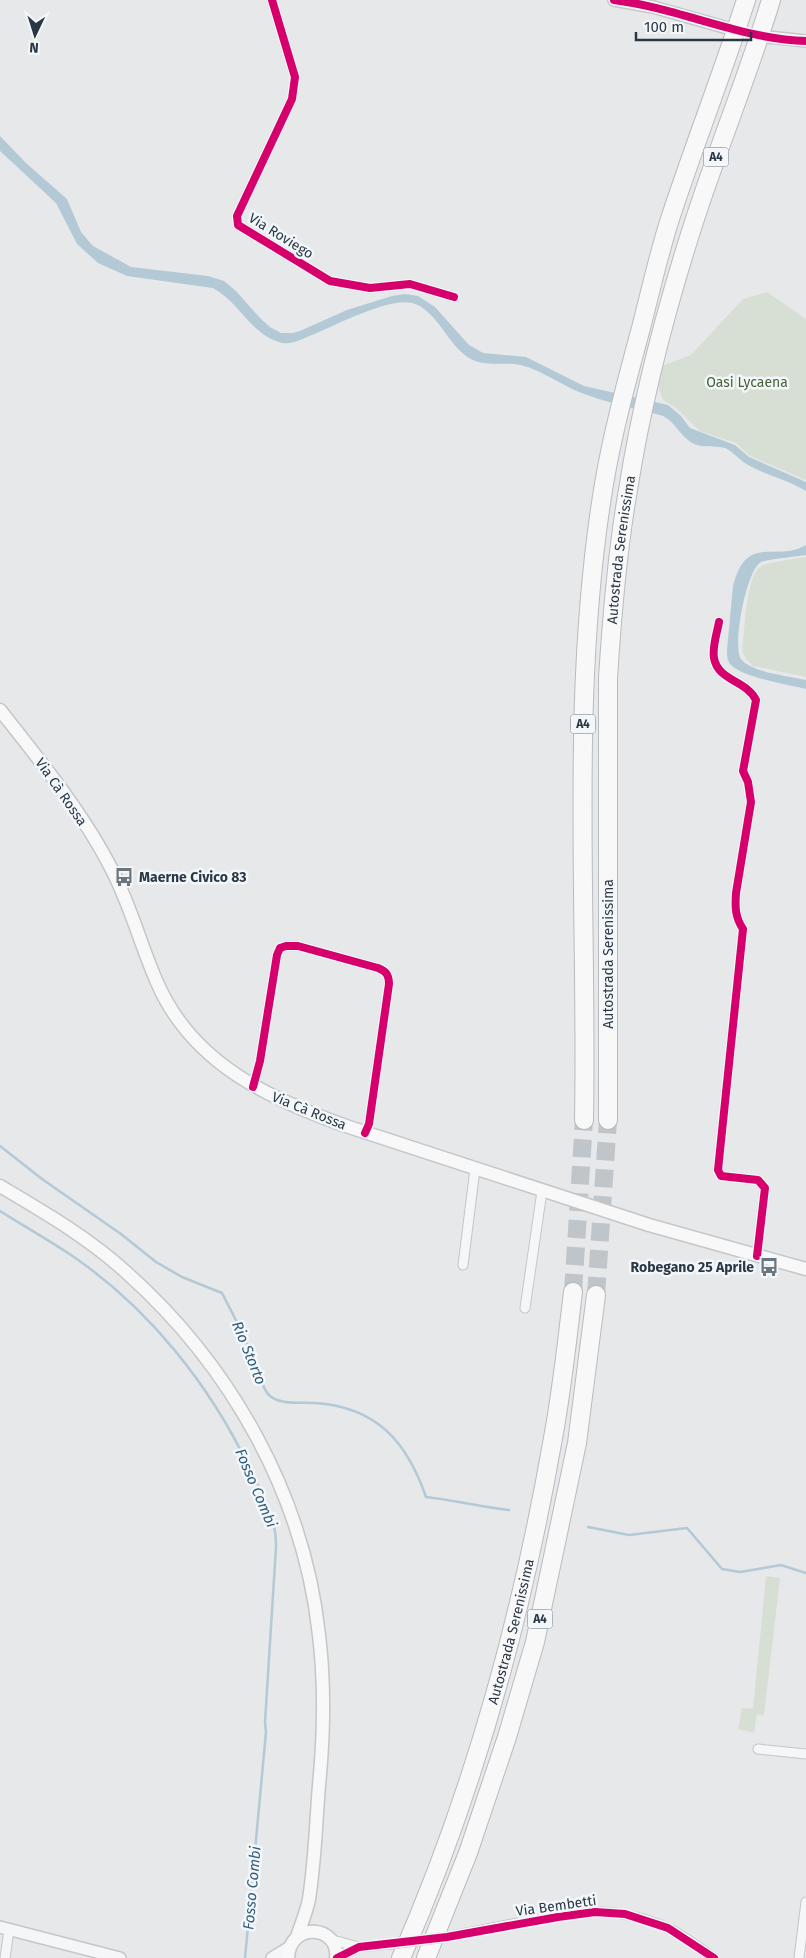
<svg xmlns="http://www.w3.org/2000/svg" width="806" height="1958" font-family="'Fira Sans',sans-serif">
	<rect width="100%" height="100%" fill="#e6e8ea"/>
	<path fill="#d7dfd5" d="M767,292L806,319V480L750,456L736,443L700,431L676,408L663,400L656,380L659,367L691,355L743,299Z
		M806,557V677L753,666L746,659L742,651C745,632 745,579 760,567C767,562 796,559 806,557Z
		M766,1576L780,1578L764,1715L757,1714L754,1733L738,1729L742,1708L753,1709Z"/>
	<path fill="#b3c9d6" d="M0,136L26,163L67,199L81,232L93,246L131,267L208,276L224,281L236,291L261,319L270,327L281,333H293L300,331L347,310L392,296L405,294L418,296L435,307L469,345L483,353L526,357L584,386L668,405L681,416L690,428L735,445L749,457L806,482V491C788,480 768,476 750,466C740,461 734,452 725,448C715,445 704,448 694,444C680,437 676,422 663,416C635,408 606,403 579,392C560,384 541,370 521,365C506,362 489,366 475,361C448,350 440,311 412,303C389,297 334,326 312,335C302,339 290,346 279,342C250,333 239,302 213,288L127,276L98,263L77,244L56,203L0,151Z
		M806,545V555C798,556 765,560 761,562C746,570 732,647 741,659C752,673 790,676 806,680V689C789,685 742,677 731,665C727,660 727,656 727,650L733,586C747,532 775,563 806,545Z"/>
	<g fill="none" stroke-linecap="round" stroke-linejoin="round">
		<path stroke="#b3c9d6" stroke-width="2.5" d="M0,1146L42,1179L121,1234L156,1262L182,1277L222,1293C236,1320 250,1347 260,1376C262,1383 264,1391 270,1396C281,1405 301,1402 315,1403C377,1407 407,1442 426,1497C454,1500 481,1507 509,1510
			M0,1211C24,1226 48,1240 71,1255C149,1308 210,1385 250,1469C262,1495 277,1518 276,1547L265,1722L266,1732L245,1958
			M588,1527L629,1535L687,1528L722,1569L740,1572L781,1565L806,1573"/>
		<path stroke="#c0c5c9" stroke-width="11" stroke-dasharray="11 5.5" stroke-linecap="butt" d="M730,29L766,37"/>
		<path stroke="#c0c5c9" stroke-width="18" stroke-dasharray="18 9" stroke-linecap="butt" d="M573,1292L584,1120
			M596,1295L608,1120"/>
		<g stroke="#c4c6c8" stroke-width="11">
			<path id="minor" d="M272,0L295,77L292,99L237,216L238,225L330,281L370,288L410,284L454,297
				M719,622C717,633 712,647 714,658C718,681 746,680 756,700L743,771L748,782L751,802L736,893C735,907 735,917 743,929L718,1170L721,1176L758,1180L765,1188L757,1256
				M253,1087L260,1061L277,955L280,948L286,946H298L378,968C386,971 389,975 389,984L369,1124L365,1133
				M463,1265L475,1169
				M525,1308L542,1191
				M758,1749L806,1754
				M447,1937C496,1928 545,1915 595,1912C619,1911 644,1918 666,1927C682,1934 699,1948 714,1958
				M329,1939L359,1947
				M5,1958L9,1930
				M337,1958L359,1947L391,1944
				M799,1958L806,1902"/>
		</g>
		<g stroke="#c4c6c8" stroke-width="14">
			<path id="tertiary" d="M614,0L653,7L724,27
				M768,37L806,41
				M0,1927L120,1958
				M272,1958L290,1947"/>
		</g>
		<g stroke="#c4c6c8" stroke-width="15">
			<path id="secondary" d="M0,710C38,758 83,813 111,868C130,904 140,943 156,980C191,1064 271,1100 352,1128L649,1225L806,1269
				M0,1186C44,1212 89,1238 127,1273C231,1366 304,1495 319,1635C325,1685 324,1735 319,1785C316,1822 315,1861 309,1899C307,1911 301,1924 297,1937
				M288,1958C290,1920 340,1926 336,1958"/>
		</g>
		<g stroke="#b8bbbf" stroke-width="20">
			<g id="motorway">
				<path d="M584,1120C588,909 569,694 604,484C613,431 627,380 641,328C650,293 658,257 669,222C693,148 722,75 746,0"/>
				<path id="s1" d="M608,1120V678C612,615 617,552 628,490C642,401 665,312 693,225C717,150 748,76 771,0"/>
				<path id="s2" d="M401,1958C474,1792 522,1616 553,1438C562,1390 567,1341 573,1292"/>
				<path d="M426,1958L468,1853L507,1737L535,1642L577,1443L596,1295"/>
			</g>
		</g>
		<use href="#minor" stroke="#f5f6f7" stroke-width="9"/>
		<use href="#tertiary" stroke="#f5f6f7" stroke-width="11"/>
		<use href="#secondary" stroke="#f8f8f8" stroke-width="12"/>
		<use href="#motorway" stroke="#f8f8f8" stroke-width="18"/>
		<g stroke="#c4c6c8" stroke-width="11" stroke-linecap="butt">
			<path id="minor-bridge" d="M391,1944L447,1937"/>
		</g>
		<use href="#minor-bridge" stroke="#f5f6f7" stroke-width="9"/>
		<g stroke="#f4f7f9" stroke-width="11">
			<path id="cycleway" d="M272,0L295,77L292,99L237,216L238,225L330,281L370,288L410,284L454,297
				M614,0C679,8 740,39 806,41
				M719,622C717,633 712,647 714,658C718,681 746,680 756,700L743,771L748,782L751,802L736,893C735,907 735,917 743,929L718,1170L721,1176L758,1180L765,1188L757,1256
				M253,1087L260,1061L277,955L280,948L286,946H298L378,968C386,971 389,975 389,984L369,1124L365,1133
				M337,1958L359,1947L447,1937L558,1917L595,1912L625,1914L668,1928L714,1958"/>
		</g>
		<use href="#cycleway" stroke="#d6006c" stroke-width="8"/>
	</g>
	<defs>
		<g id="bus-bare" transform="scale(1.5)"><path d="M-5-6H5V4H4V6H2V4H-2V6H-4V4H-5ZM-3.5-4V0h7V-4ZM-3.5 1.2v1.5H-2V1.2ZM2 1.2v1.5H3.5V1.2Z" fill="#6c767f" stroke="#f4f7f9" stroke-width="2.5" paint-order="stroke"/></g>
	</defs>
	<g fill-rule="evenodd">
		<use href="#bus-bare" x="124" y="877"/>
		<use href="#bus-bare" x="769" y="1267"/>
	</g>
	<g text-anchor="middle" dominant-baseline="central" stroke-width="5" stroke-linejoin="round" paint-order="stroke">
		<g fill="#f4f7f9" stroke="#67717c" stroke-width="1">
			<rect x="703.5" y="147.5" width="25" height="19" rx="4"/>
			<rect x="570.5" y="714.5" width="25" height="19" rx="4"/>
			<rect x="527.5" y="1609.5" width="25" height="19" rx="4"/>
		</g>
		<g font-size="12" font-weight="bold" fill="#2a3846">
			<text x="716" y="157">A4</text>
			<text x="583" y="724">A4</text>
			<text x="540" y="1619">A4</text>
		</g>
		<g font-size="14" fill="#2a3846" stroke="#f4f7f9">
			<text transform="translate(281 236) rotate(32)">Via Roviego</text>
			<text stroke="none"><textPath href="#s1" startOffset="571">Autostrada Serenissima</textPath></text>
			<text transform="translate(61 792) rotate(55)">Via Cà Rossa</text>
			<text transform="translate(608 954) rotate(-90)">Autostrada Serenissima</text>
			<text transform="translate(309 1111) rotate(22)">Via Cà Rossa</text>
			<text stroke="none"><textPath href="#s2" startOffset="345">Autostrada Serenissima</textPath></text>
			<text transform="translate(556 1906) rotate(-8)">Via Bembetti</text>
		</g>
		<g font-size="14" fill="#456336" stroke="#f4f7f9">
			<text x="747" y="382">Oasi Lycaena</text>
		</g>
		<g font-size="14" font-weight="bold" fill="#2a3846" stroke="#f4f7f9" text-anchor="start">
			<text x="139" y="877">Maerne Civico 83</text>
			<text x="754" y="1267" text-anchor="end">Robegano 25 Aprile</text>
		</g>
		<g font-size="15" font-style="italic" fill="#315e7d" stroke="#f4f7f9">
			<text transform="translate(249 1353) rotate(68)">Rio Storto</text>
			<text transform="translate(256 1488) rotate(67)">Fosso Combi</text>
			<text transform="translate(252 1888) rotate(-85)">Fosso Combi</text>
		</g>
	</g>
	<g transform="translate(35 35) rotate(184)" stroke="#f4f7f9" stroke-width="4" paint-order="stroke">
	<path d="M0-4L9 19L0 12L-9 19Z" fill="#2a3846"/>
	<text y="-8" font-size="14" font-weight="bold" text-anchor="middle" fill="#2a3846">N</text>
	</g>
	<path d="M636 32v8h115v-8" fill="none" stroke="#2a3846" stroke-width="2.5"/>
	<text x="644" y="32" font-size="15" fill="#2a3846" stroke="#f4f7f9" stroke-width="4" paint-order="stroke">100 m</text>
</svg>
